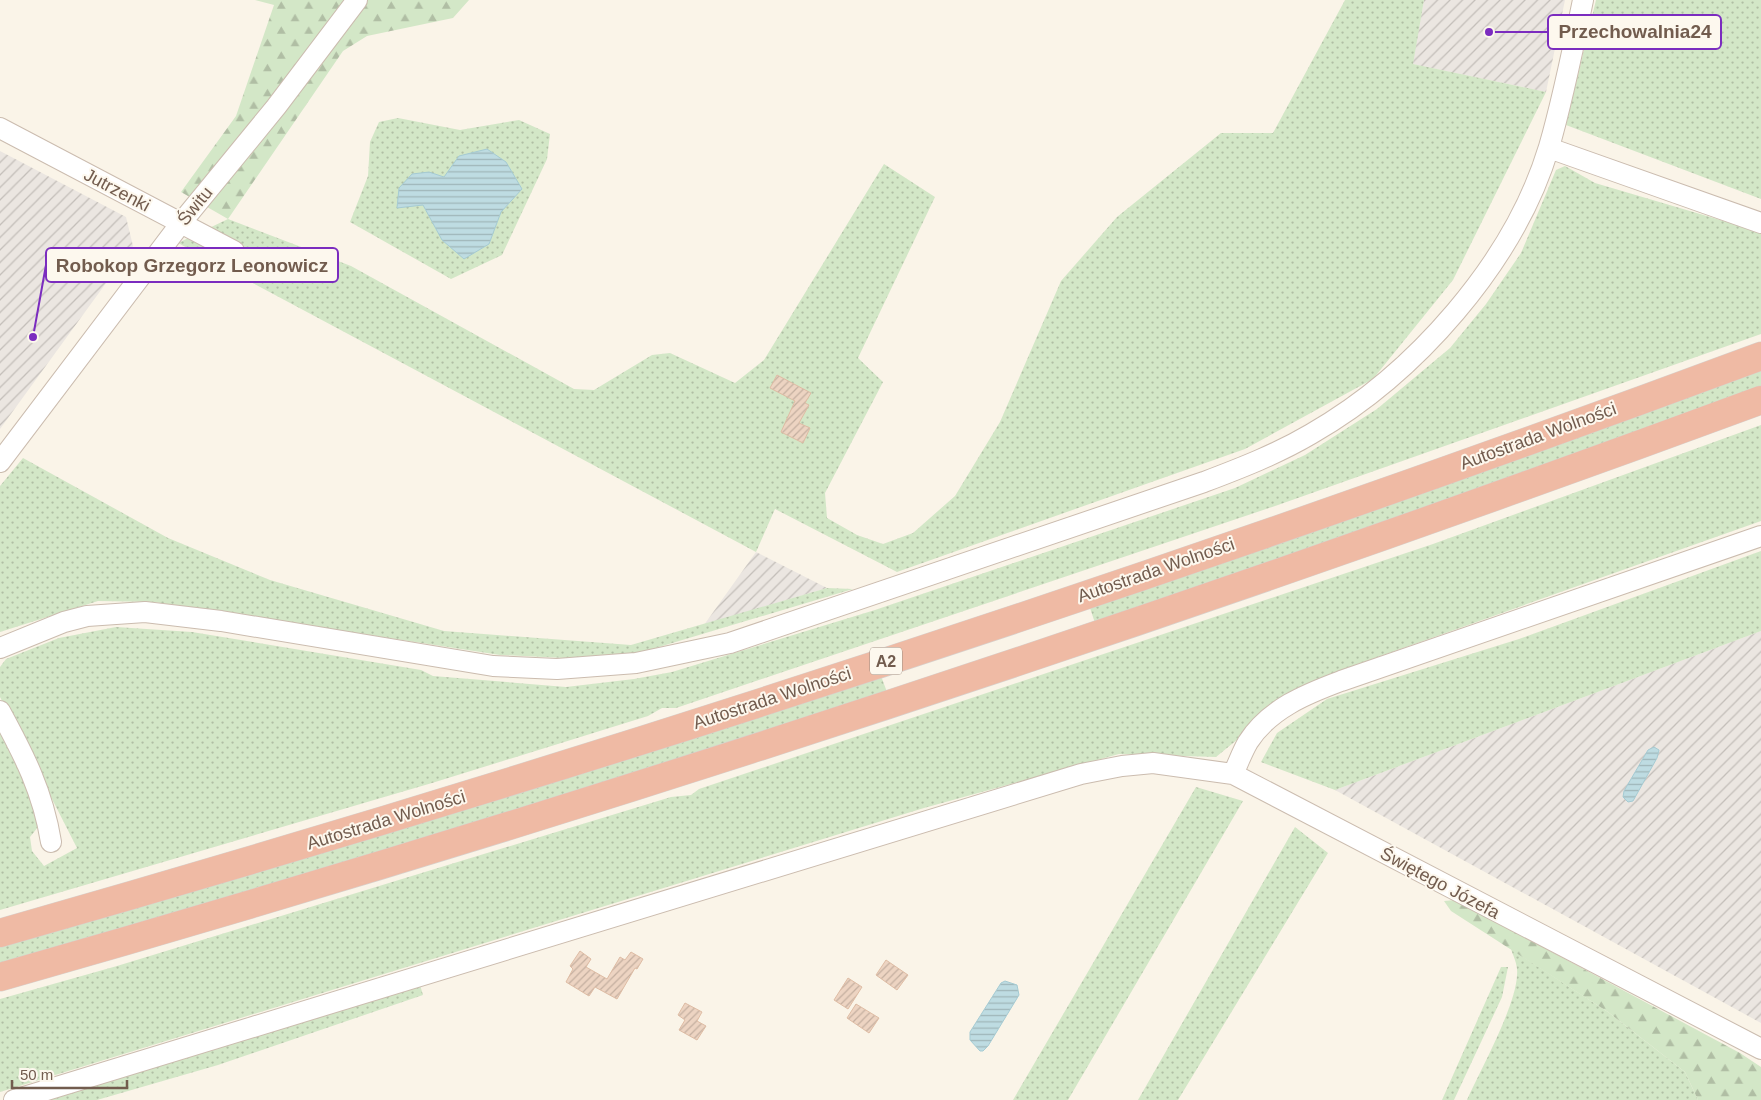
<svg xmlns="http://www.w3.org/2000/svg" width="1761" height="1100" font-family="Helvetica,sans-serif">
	<defs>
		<pattern id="industrial-furrows" width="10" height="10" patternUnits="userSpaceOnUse" patternTransform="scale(1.25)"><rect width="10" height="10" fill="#ebe6e1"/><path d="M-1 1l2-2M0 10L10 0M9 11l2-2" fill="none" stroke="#c3beb9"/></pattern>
		<pattern id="green-dots" width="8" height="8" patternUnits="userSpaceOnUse" patternTransform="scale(1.25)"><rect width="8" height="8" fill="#d3e7c7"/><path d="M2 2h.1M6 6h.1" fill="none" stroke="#b0bea4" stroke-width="1.8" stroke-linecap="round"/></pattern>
		<pattern id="forest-firs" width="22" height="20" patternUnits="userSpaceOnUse" patternTransform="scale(1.25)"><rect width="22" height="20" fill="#d3e7c7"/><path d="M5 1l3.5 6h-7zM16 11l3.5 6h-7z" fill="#b0bea4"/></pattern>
		<pattern id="water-rules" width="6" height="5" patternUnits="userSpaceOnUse" patternTransform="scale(1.25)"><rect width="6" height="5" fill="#bedce2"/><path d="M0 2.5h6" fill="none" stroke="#9fb6b9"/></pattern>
		<pattern id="building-hatch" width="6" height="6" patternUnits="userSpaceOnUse" patternTransform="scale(1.25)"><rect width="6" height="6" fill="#edd4c2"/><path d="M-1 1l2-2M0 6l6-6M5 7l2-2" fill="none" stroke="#c4afa0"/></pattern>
	</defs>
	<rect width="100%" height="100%" fill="#faf4e8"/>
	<path fill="url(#industrial-furrows)" d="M1424,0H1565L1546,92L1412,64Z
		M0,151L126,217L133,246L0,429Z
		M756,552L827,588L704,625Z
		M1761,631V1023L1335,790Z"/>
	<path fill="url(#green-dots)" d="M1345,0H1424L1413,64L1546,92L1453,280L1373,379L1245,449L897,572L775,509L756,552L178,243L228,219L351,266L574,389L594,390L652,355L670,353L735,383L764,360L884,164L935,197L858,358L883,382L825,493L827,518L857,535L883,544L913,533L955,496L1000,422L1061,281L1117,217L1221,133H1273Z
		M1596,0H1761V199L1566,125Z
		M398,118L460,130L519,120L550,134L547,159L502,255L451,279L350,222L368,176L370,142L379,122Z
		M1565,166L1595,183L1761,232V334L1278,505L676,708H662L648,716L432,783L0,910V731L39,812L38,827L30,837L32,851L44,866L77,848L0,697V667L6,659L59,638L116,627L192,632L421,670L433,676L566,687L634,679L672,672L875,610L1235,488L1305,455L1377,409L1450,348L1486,304L1521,253L1556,170Z
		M1761,365V391L1095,623L1089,605Z
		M1761,425V521L1344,669L1238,739L1216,757L1119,754L924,808L0,1092V999L117,966L671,797L691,795L699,789L1433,544Z
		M23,458L168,538L270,580L444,631L631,645L827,588L853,589L639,653L565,658L500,655L154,602L98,601L0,632V486Z
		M1761,551V631L1335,790L1261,762L1277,733L1327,699L1519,639Z
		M881,676L887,692L885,696L0,968V943Z
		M1196,787L1243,801L1068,1100H1013Z
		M1295,827L1328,853L1178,1100H1138Z
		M1511,949L1608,1012L1685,1072L1698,1100H1467C1481,1069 1516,1006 1517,975C1518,965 1514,958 1511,949Z
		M1501,967H1508L1502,997L1454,1100H1442Z
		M420,985L423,995L218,1065L97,1100H39Z"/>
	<path fill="url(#forest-firs)" d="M255,0H469L453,18L367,36L343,51L228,219L181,192L236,116L274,5Z
		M1455,900L1740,1053L1761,1067V1100H1698L1685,1072L1608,1012L1451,911L1444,901Z"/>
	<path fill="url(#water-rules)" stroke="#a5cbd3" d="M487,149L506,162L522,189L501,212L489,244L464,259L442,240L423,205L397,208L399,188L412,174L429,172L444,177L459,156Z
		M1654,747L1659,750L1657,758L1633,801L1628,802L1623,797L1624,791L1648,750Z
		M1005,981L1017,985L1019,995L988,1046L983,1051H980L970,1040V1032L1001,983Z"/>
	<path fill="url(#building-hatch)" stroke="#debca4" d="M777,375L811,393L805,403L809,405L799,423L810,428L803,443L781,432L795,401L770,388Z
		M580,951L591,959L586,967L607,979L620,957L625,960L631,952L643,959L637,969L635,968L617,999L595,987L589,996L566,982L573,969L570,966Z
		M886,960L908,975L897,990L876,975Z
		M848,978L862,987L848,1009L834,1000Z
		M685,1003L702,1012L697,1021L706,1026L697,1040L679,1030L685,1020L678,1015Z
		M856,1004L879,1018L869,1033L847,1018Z"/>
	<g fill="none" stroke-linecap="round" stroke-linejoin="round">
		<g stroke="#cbbcaf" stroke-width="22">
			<path id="minor" d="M0,128L234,251
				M1549,148L1761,223
				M0,462L181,223L276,107L357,0
				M0,648L64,622L87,616L145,612L221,621L493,666L557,669L636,663L730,643L1204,482C1241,468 1277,454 1311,434C1414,375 1514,263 1549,147C1563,99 1573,49 1583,0
				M0,711C24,755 43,792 51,842
				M1233,774C1238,764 1242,752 1248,742C1269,709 1306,694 1341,681L1761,536
				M14,1100L1081,774L1122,766L1153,763L1233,774L1761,1049"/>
		</g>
		<g stroke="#d8d1cd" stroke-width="29">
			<path id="highway" d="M0,933C594,764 1182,571 1761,356
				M0,977C595,808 1181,614 1761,400"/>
		</g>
		<use href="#minor" stroke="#fff" stroke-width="20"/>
		<use href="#highway" stroke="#efbaa4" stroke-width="28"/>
	</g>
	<g text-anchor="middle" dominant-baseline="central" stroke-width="4" stroke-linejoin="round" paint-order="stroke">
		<rect fill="#fdf8ee" stroke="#9c8b7e" stroke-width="1" x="870" y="647.5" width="32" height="27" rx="4"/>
		<g font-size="16" font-weight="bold" fill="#725c4e">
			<text x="886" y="661">A2</text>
		</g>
		<g font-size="18" fill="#725c4e" stroke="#fdf8ee">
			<text transform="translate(117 190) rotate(28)">Jutrzenki</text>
			<text transform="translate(195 206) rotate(-51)">Świtu</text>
			<text transform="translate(1538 436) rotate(-20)">Autostrada Wolności</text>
			<text transform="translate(1156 570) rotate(-19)">Autostrada Wolności</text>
			<text transform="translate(772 698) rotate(-18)">Autostrada Wolności</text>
			<text transform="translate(386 820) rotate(-17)">Autostrada Wolności</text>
			<text transform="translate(1440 883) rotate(28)">Świętego Józefa</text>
		</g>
	</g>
	<path fill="none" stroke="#7b2cbf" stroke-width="2" d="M1489 32L1548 32M33 337L46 265"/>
	<g fill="#7b2cbf" stroke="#fdf8ee" stroke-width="2">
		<circle cx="1489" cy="32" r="5"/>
		<circle cx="33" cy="337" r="5"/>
	</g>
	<g fill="#fdf8ee" stroke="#7b2cbf" stroke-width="2">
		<rect x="1548" y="15" width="173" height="34" rx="5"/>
		<rect x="46" y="248" width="292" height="34" rx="5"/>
	</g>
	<g font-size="19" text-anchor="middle" font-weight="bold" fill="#725c4e">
		<text x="1635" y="38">Przechowalnia24</text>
		<text x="192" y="272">Robokop Grzegorz Leonowicz</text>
	</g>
	<path d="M12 1080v8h115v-8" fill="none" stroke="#725c4e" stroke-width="2.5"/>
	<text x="20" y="1080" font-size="15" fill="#725c4e" stroke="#fdf8ee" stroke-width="4" paint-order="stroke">50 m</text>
</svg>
